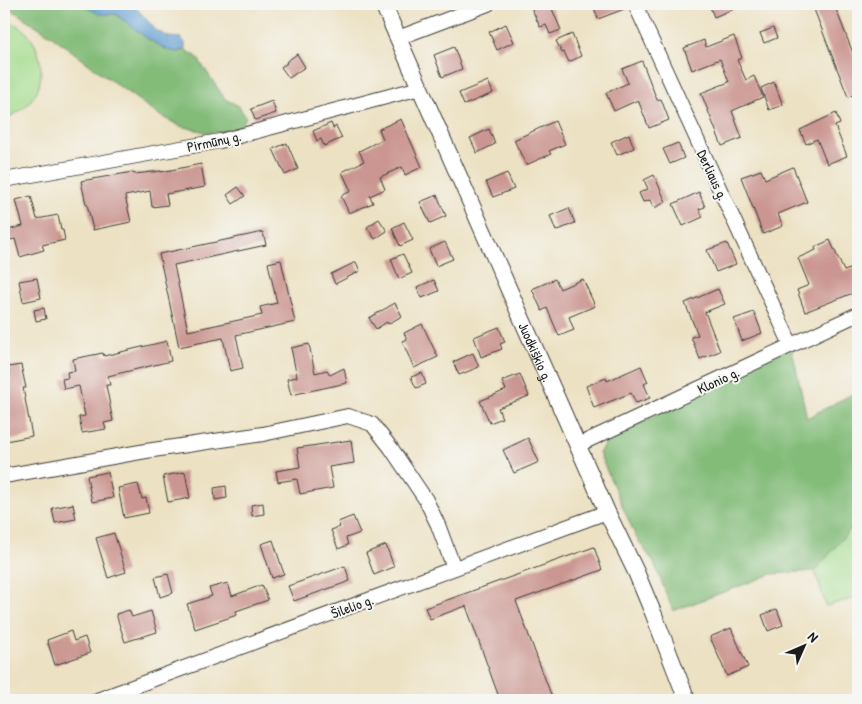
<svg xmlns="http://www.w3.org/2000/svg" width="862" height="704" font-family="'Patrick Hand',sans-serif">
	<rect width="100%" height="100%" fill="#f6f6f2"/>
	<filter id="ink" filterUnits="userSpaceOnUse"><feTurbulence type="fractalNoise" baseFrequency=".02" numOctaves="2"/><feDisplacementMap in="SourceGraphic" scale="10" xChannelSelector="R" yChannelSelector="G"/><feConvolveMatrix kernelMatrix="1 2 1 2 8 2 1 2 1" color-interpolation-filters="sRGB"/></filter>
	<filter id="wash" filterUnits="userSpaceOnUse"><feTurbulence type="fractalNoise" baseFrequency=".0096" numOctaves="4" result="noise"/><feDisplacementMap in="SourceGraphic" scale="20" xChannelSelector="R" yChannelSelector="G"/><feGaussianBlur stdDeviation="1.12" result="paint"/><feColorMatrix in="noise" values="0 0 0 0 0 0 0 0 0 0 0 0 0 0 0 0 0 1.4 0 .05"/><feComposite in="paint" operator="in"/></filter>
	<g filter="url(#wash)">
		<rect width="100%" height="100%" fill="#ece1c3"/>
		<path fill="#a4dc8e" stroke="#607c55" d="M4,21C37,25 52,74 32,99C25,109 14,114 4,120Z
			M858,520V597L826,606L815,571Z"/>
		<path fill="#83bc79" stroke="#506c4a" d="M4,4H79L100,13L115,14L129,24L177,52L185,50L196,56L225,99L239,106L246,118L239,127L219,132L209,133L180,126L159,115L94,68L52,36L18,14Z
			M791,345L807,418L858,391V520L815,571L772,574L673,611L654,563L636,537L599,453L608,439Z"/>
		<path fill="#639ed3" stroke="#405d78" d="M79,4H125L138,10L156,30L168,37L181,38L185,43V50L177,52L167,50L145,37L116,14H100Z"/>
		<g id="blocks">
			<path fill="#cb9691" d="M537,4H550L561,30L550,34L546,25L540,27L531,7Z
				M593,4H626L627,8L598,19Z
				M718,4H745L714,17L710,7Z
				M812,4H834L858,66V93L848,97Z
				M506,24L514,42L497,50L489,32Z
				M773,28L777,38L764,43L760,33Z
				M572,34L581,56L569,62L564,52L562,53L556,41Z
				M734,36L742,58L737,60L746,80L754,76L763,97L732,111L742,138L722,146L701,93L729,82L720,59L692,70L684,48L704,40L706,47Z
				M454,47L462,69L442,77L434,55Z
				M297,54L305,67L289,78L281,67L287,63L286,62Z
				M642,61L657,100L661,99L669,120L649,128L638,100L614,111L606,93L628,83L622,69Z
				M488,81L493,93L464,105L459,93Z
				M774,82L783,105L769,110L761,88Z
				M272,101L276,113L255,120L251,109Z
				M836,113L840,124L835,126L847,156L827,164L817,139L806,144L800,130Z
				M401,119L422,167L405,175L402,167L380,177L385,189L370,196L373,203L349,213L341,196L351,191L342,172L364,161L359,151L383,139L379,129Z
				M555,121L565,144L549,151L551,154L526,165L514,140Z
				M331,123L333,128L336,126L342,138L324,146L321,139L317,141L313,131Z
				M489,129L495,144L477,153L470,138Z
				M629,134L634,148L617,155L611,142Z
				M287,143L298,169L285,175L273,149Z
				M678,143L684,158L670,164L663,149Z
				M201,164L205,187L166,194L168,205L152,207L150,191L125,196L131,222L93,230L87,204H86L81,181L133,172L134,174L161,171V172Z
				M793,167L807,202L778,214L783,226L763,234L741,177L761,170L765,179Z
				M507,173L514,189L493,197L486,182Z
				M654,175L666,202L654,208L650,200L643,202L639,193L648,189L644,180Z
				M238,187L245,196L233,204L227,195Z
				M699,192L705,207L699,209L703,217L683,226L673,204Z
				M437,195L446,216L430,223L420,202Z
				M31,196L37,219L58,215L61,230H63L65,240L42,245L44,250L20,257L15,239L4,241V231L23,226L16,200Z
				M569,208L575,223L556,231L550,216Z
				M379,219L387,231L375,239L367,227Z
				M404,222L413,240L400,246L392,228Z
				M263,232L266,245L174,265L188,331L262,315L260,307L277,303L268,263L281,260L295,322L236,335L243,368L230,371L223,338L179,347L159,254Z
				M830,240L844,271L855,267L858,275V291L805,312L797,290L809,285L798,258L816,250L815,247Z
				M445,242L453,259L436,266L429,249Z
				M727,243L736,264L716,272L707,250Z
				M403,254L412,273L399,279L391,259Z
				M356,262L360,271L335,284L331,274Z
				M37,278L41,298L23,302L19,281Z
				M555,279L560,289L583,279L595,306L569,317L574,330L559,336L547,308L542,311L532,289Z
				M434,280L439,291L422,298L417,287Z
				M718,289L725,304L705,312L720,351L700,359L691,337L698,335L685,303Z
				M395,303L402,316L388,324L387,322L376,329L369,318Z
				M44,308L46,319L36,321L34,310Z
				M754,312L762,333L742,341L734,319Z
				M422,324L438,357L414,368L402,341L407,339L404,333Z
				M499,327L505,342L500,344L502,349L481,357L474,337Z
				M167,341L171,361L108,376L110,385H106L113,421L104,423L106,429L82,433L79,417L85,416L79,386L64,389L62,379L68,378L67,372L75,371L73,359L103,353L104,356Z
				M309,344L315,373L327,370L330,375L344,368L347,383L291,395L287,379L297,377L291,348Z
				M473,353L479,367L459,375L453,362Z
				M21,365L26,388H23L32,436L6,441L4,427V377L10,376L8,367Z
				M641,366L648,382L644,384L650,398L636,403L631,393L594,408L586,386L606,378L607,381Z
				M422,373L426,384L416,388L411,377Z
				M520,374L529,396L498,408L502,418L490,423L480,401L506,390L502,381Z
				M528,438L539,462L514,473L503,450Z
				M351,440L354,463L329,467L333,488L300,494L297,479L278,482L276,471L300,467L297,448Z
				M108,472L113,498L92,502L87,476Z
				M185,472L190,498L168,502L163,476Z
				M138,484L142,499L146,498L149,513L124,518L118,488Z
				M226,486L227,498L215,500L214,488Z
				M263,503L264,514L252,516L251,505Z
				M73,504L76,519L55,523L52,508Z
				M353,516L360,533L346,538L348,545L338,549L331,530L340,527L338,522Z
				M114,533L126,572L108,578L96,538Z
				M273,540L284,574L272,578L261,544Z
				M386,545L394,567L374,575L366,553Z
				M594,547L602,570L516,601L553,700H500L466,606L430,619L425,608Z
				M345,566L350,581L294,601L288,586Z
				M168,574L173,593L160,597L155,577Z
				M228,583L232,596L262,585L268,600L236,611L237,615L195,629L187,604L212,596L209,588Z
				M777,609L783,625L768,631L762,615Z
				M129,610L132,617L151,611L157,632L125,642L116,614Z
				M731,628L748,667L727,676L710,637Z
				M71,631L74,641L85,637L90,653L55,665L47,640Z"/>
		</g>
	</g>
	<g filter="url(#ink)">
		<use href="#blocks" fill-opacity="0" stroke="#3b3a35" stroke-width="1"/>
		<g fill="none" stroke-linecap="round" stroke-linejoin="round">
			<g stroke="#3b3a35" stroke-width="16">
				<path id="minor" d="M635,4L791,345
					M398,38L488,4
					M4,180L220,141L420,88
					M578,445L858,314
					M4,476L146,451L263,434L348,416L372,424L391,448L426,500L438,525L454,568
					M97,700L607,512"/>
			</g>
			<g stroke="#3b3a35" stroke-width="18">
				<g id="tertiary">
					<path id="s1" d="M383,4L607,512L636,572L654,615L687,700"/>
				</g>
			</g>
			<use href="#minor" stroke="#fff" stroke-width="14"/>
			<use href="#tertiary" stroke="#fff" stroke-width="16"/>
		</g>
	</g>
	<g text-anchor="middle" dominant-baseline="central" stroke-width="4" stroke-linejoin="round" paint-order="stroke">
		<g font-size="14" fill="#1c1c1c" stroke="#f6f6f2">
			<text transform="translate(214 141) rotate(-12)">Pirmūnų g.</text>
			<text transform="translate(713 175) rotate(65)">Derliaus g.</text>
			<text stroke="none"><textPath href="#s1" startOffset="380">Juodkiškio g.</textPath></text>
			<text transform="translate(718 380) rotate(-25)">Klonio g.</text>
			<text transform="translate(352 606) rotate(-20)">Šilelio g.</text>
		</g>
	</g>
	<rect width="862" height="704" fill="none" stroke="#f6f6f2" stroke-width="20"/>
	<g transform="translate(804 646) rotate(45)" stroke="#f6f6f2" stroke-width="4" paint-order="stroke">
	<path d="M0-4L9 19L0 12L-9 19Z" fill="#1c1c1c"/>
	<text y="-8" font-size="14" font-weight="bold" text-anchor="middle" fill="#1c1c1c">N</text>
	</g>
</svg>
